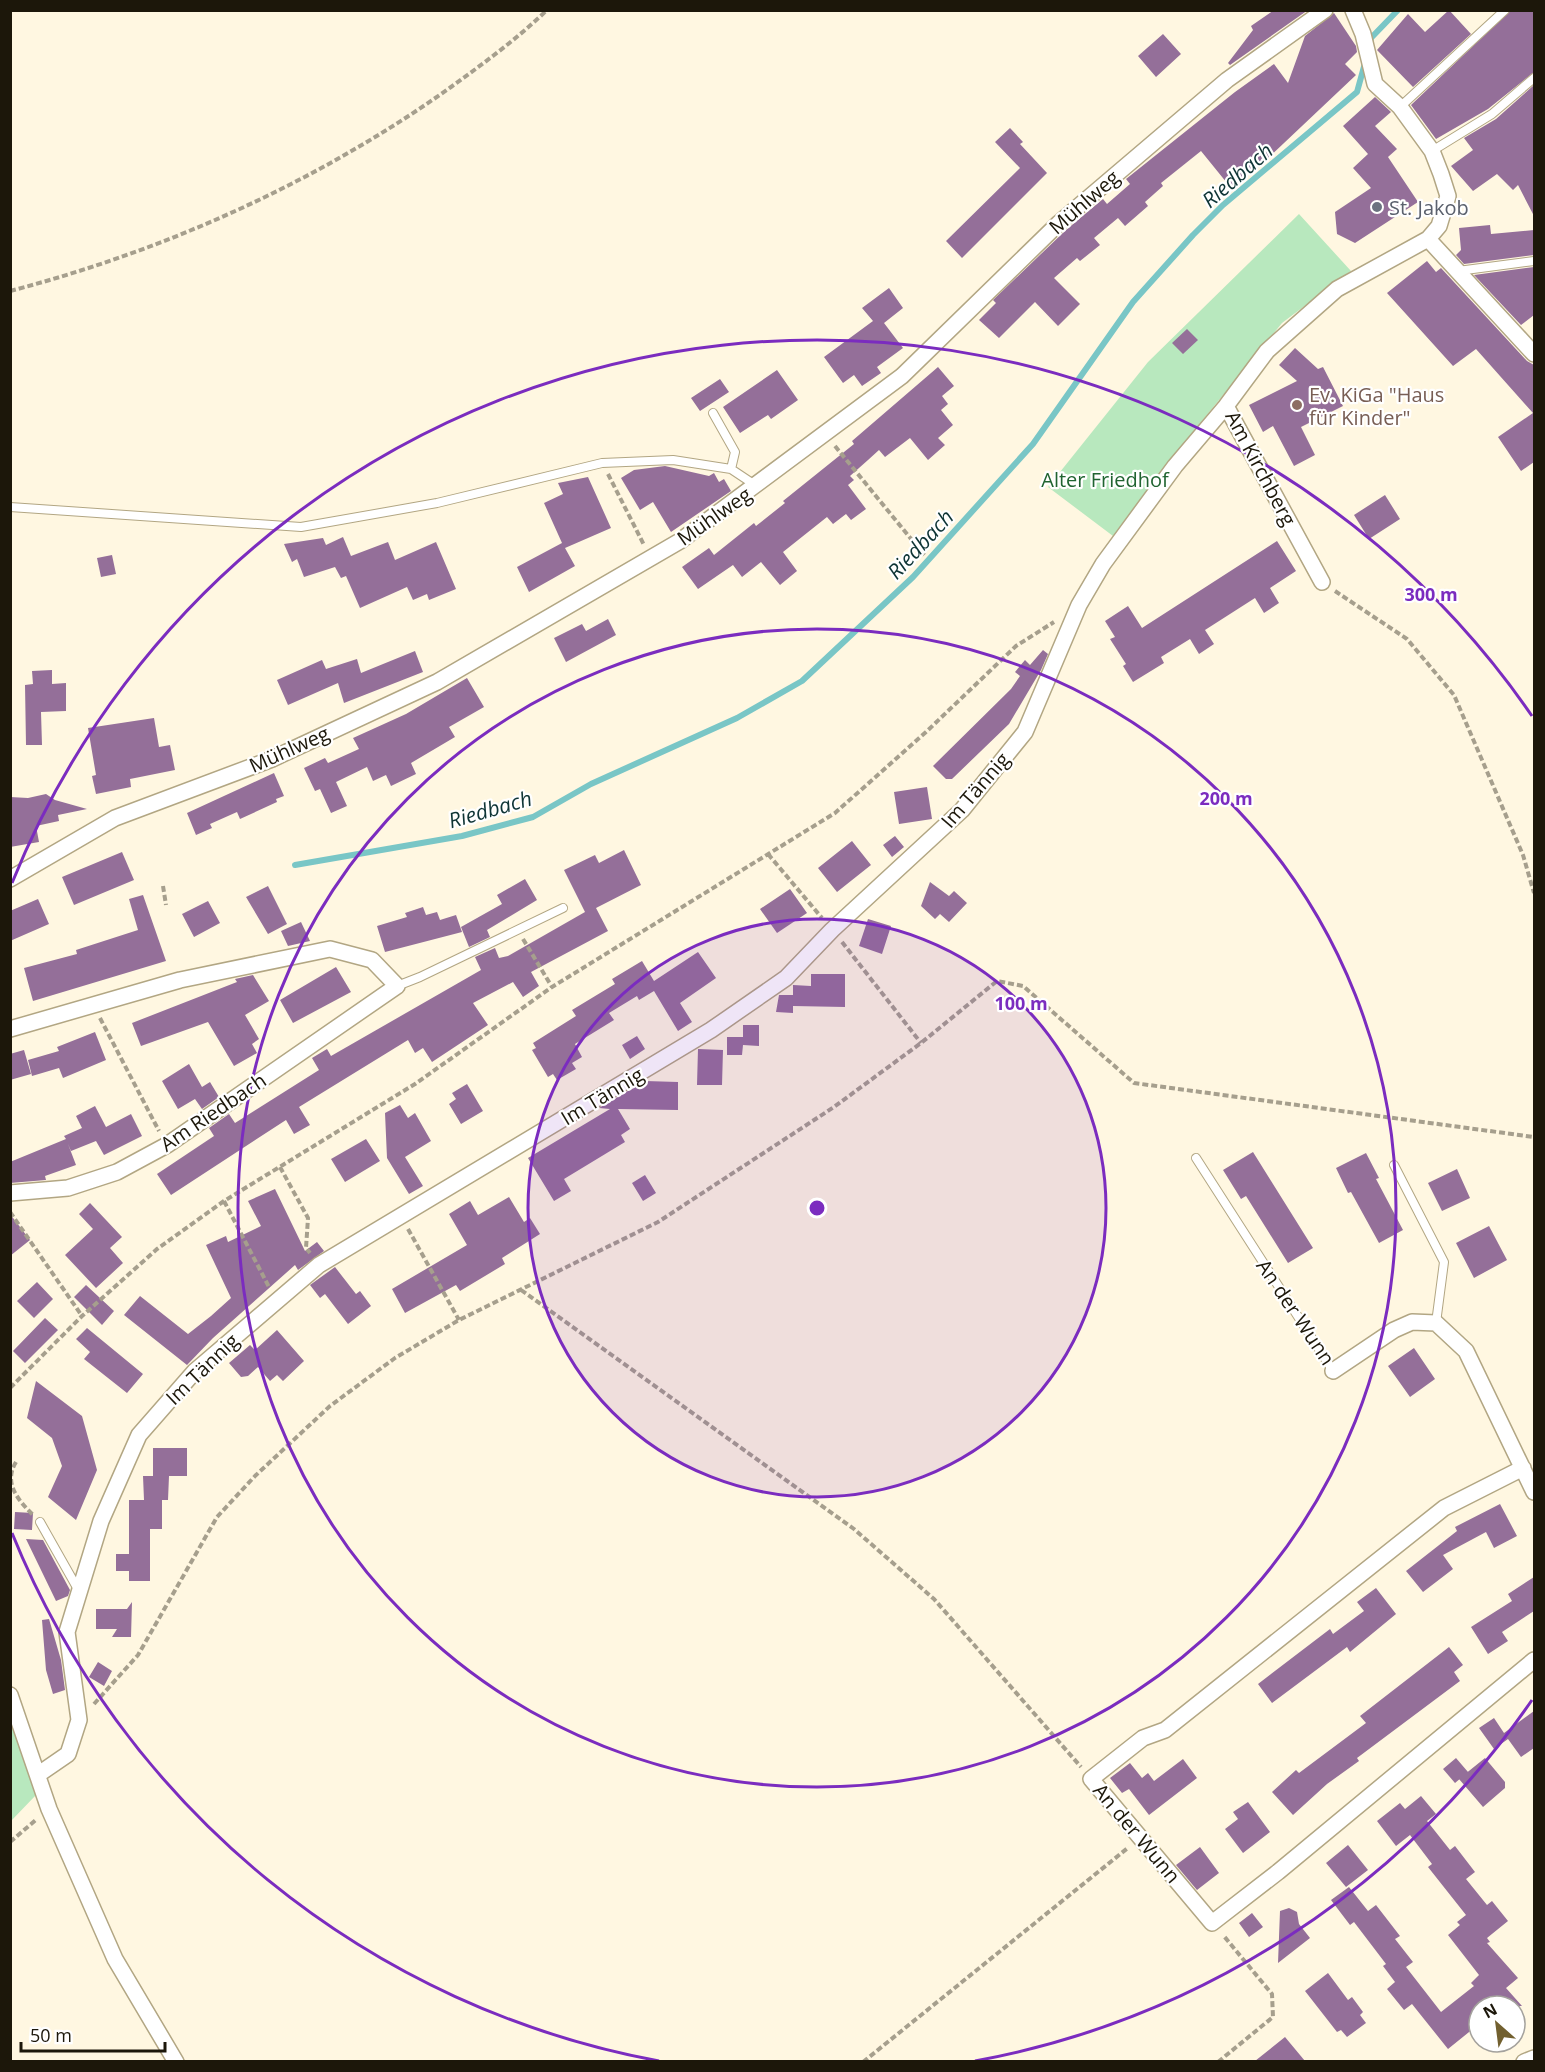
<svg xmlns="http://www.w3.org/2000/svg" width="1545" height="2072" font-family="'Open Sans',sans-serif">
	<rect width="100%" height="100%" fill="#fff7e1"/>
	<path fill="#b8e8be" d="M1299,214L1351,271L1282,323L1170,460L1113,536L1048,487L1148,362Z
		M10,1719L36,1795L11,1821H10Z"/>
	<g fill="none" stroke-linecap="round" stroke-linejoin="round">
		<path stroke="#79c6c6" stroke-width="6" d="M1370,44L1371,38L1398,10
			M295,865L462,836L533,817L591,784L737,718L802,681L913,577L1033,444L1133,302L1193,235L1223,205L1357,92L1365,63"/>
	</g>
	<path fill="#946f99" d="M1274,10H1308L1230,65L1228,63L1253,30L1251,26Z
		M1449,10L1471,34L1413,87L1377,50L1408,14L1425,32Z
		M1511,10H1534V72L1488,109L1436,139L1411,105Z
		M1334,13L1356,46L1357,52L1345,64L1356,75L1266,160L1231,188L1201,151L1161,183L1163,186L1145,202L1148,206L1125,226L1118,218L1094,238L1100,245L1080,261L1077,258L1054,278L1080,304L1058,326L1035,302L999,338L979,320L996,303L993,300L1066,230L1103,199L1107,204L1130,184L1126,179L1235,92L1274,64L1288,83L1305,36Z
		M1163,34L1181,54L1156,77L1138,56Z
		M1534,85V216L1518,185L1513,190L1497,174L1473,191L1451,166L1473,150L1464,138L1496,119Z
		M1375,97L1391,112L1375,126L1397,149L1388,157L1418,202L1355,243L1337,234L1335,212L1371,188L1353,168L1368,154L1343,126Z
		M1010,128L1023,142L1020,144L1047,173L962,258L946,241L1020,168L995,142Z
		M1490,225L1491,234L1534,230V255L1464,264L1456,255L1461,250L1459,228Z
		M1427,261L1436,272L1441,268L1527,361L1534,365V462L1521,471L1498,437L1533,413L1476,349L1453,366L1387,293Z
		M1534,267V315L1521,325L1474,275Z
		M889,288L903,308L884,323L903,348L877,367L881,373L862,386L854,375L843,383L824,357L873,321L862,308Z
		M1187,329L1198,340L1183,354L1172,343Z
		M1295,348L1318,369L1323,367L1343,406L1301,427L1315,455L1294,466L1273,426L1263,432L1249,405L1297,381L1279,365Z
		M938,367L954,386L942,396L948,404L941,410L953,425L938,438L945,445L928,460L910,438L885,457L879,450L868,460L850,476L854,480L848,485L866,509L851,520L846,514L833,524L827,517L783,552L797,571L780,585L761,562L742,577L733,565L698,589L682,567L709,548L714,555L754,523L756,526L785,503L783,501L854,444L852,441Z
		M777,370L798,400L771,419L768,415L740,433L723,407Z
		M720,379L729,392L700,411L691,398Z
		M665,466L709,476L714,473L719,482L724,479L731,491L671,532L653,502L640,510L621,478L634,470Z
		M588,477L611,528L565,548L575,566L529,592L517,567L562,543L544,503L563,494L558,483Z
		M1385,495L1400,519L1369,539L1354,515Z
		M343,537L351,556L388,542L395,560L436,542L456,589L429,600L427,594L413,600L407,587L360,608L346,576L341,578L335,567L304,577L297,559L292,562L284,544L323,538L326,545Z
		M1277,541L1296,571L1270,588L1279,603L1264,613L1255,598L1205,630L1214,644L1199,654L1190,639L1161,657L1164,663L1133,682L1123,666L1126,664L1110,639L1115,637L1105,621L1128,606L1142,628Z
		M112,555L116,574L101,577L97,558Z
		M608,619L616,635L566,662L554,638L582,624L586,631Z
		M1043,650L1048,654L1041,670L1009,724L952,779H946L933,766L1011,689L1020,676L1015,672L1025,660L1030,665Z
		M415,651L423,672L344,703L338,683L288,705L277,680L322,660L326,669L357,659L361,673Z
		M52,670V684L66,683V711L41,712L42,745H26L25,685L33,684L32,671Z
		M467,678L484,707L449,727L455,737L411,763L416,774L391,786L386,775L373,781L367,767L336,782L347,806L331,813L320,789L315,791L304,768L325,758L328,763L359,749L353,738L406,714Z
		M154,718L159,747L170,745L175,770L130,779L131,787L96,794L92,776L96,775L88,728Z
		M274,773L284,796L276,799L277,802L240,819L237,812L210,824L212,828L196,835L187,813Z
		M927,787L932,819L899,824L894,792Z
		M46,794L55,800L87,809L58,815L59,821L36,826L39,842L10,847V797L28,798Z
		M895,836L904,847L892,857L883,845Z
		M852,841L871,865L837,892L818,868Z
		M624,850L641,885L596,908L608,931L531,972L539,986L523,997L513,982L473,1003L488,1025L432,1062L423,1048L415,1053L408,1040L299,1107L310,1125L294,1134L286,1120L171,1195L157,1174L214,1136L209,1128L229,1114L235,1123L319,1070L312,1058L327,1049L331,1056L481,970L475,957L495,948L499,958L508,956L585,912L564,870L595,855L599,863Z
		M122,852L134,880L74,905L62,877Z
		M525,879L537,900L487,930L490,937L469,947L461,927L502,904L497,895Z
		M930,882L949,896L954,891L967,903L949,922L940,914L935,919L921,906Z
		M268,886L287,924L268,934L246,897Z
		M790,889L807,913L777,933L760,909Z
		M143,895L166,961L33,1001L24,968L77,954L76,950L138,930L129,899Z
		M38,899L49,924L10,941V911Z
		M208,901L220,923L194,937L182,914Z
		M423,907L426,915L437,912L440,920L456,915L462,932L385,952L377,926L407,917L405,913Z
		M868,919L891,926L882,954L859,946Z
		M301,922L310,941L288,946L281,931Z
		M698,952L716,978L680,1003L692,1022L678,1031L654,991L639,1000L637,996L609,1013L614,1020L575,1044L582,1057L572,1063L576,1069L557,1080L553,1074L548,1077L532,1050L536,1048L533,1043L576,1016L572,1010L615,984L612,979L642,961L654,981Z
		M336,967L351,992L293,1023L280,1000Z
		M811,974H845V1007L793,1006V985L811,986Z
		M253,975L269,1001L245,1015L259,1039L252,1044L257,1053L234,1066L208,1022L141,1046L132,1023L237,982L235,979Z
		M779,995H793V1013L776,1012Z
		M743,1025H759V1046L743,1045L742,1055H727V1037H743Z
		M95,1032L106,1060L63,1078L59,1068L32,1076L28,1060L59,1051L57,1047Z
		M637,1036L645,1049L630,1059L622,1045Z
		M698,1049L723,1050L722,1085H697Z
		M24,1050L31,1074L10,1080V1054Z
		M189,1064L202,1087L210,1082L219,1097L202,1109L195,1099L178,1109L162,1081Z
		M645,1081L678,1082V1110L618,1109L630,1129L621,1135L625,1142L564,1179L571,1191L554,1201L528,1158L610,1109L599,1108Z
		M467,1084L483,1111L461,1124L449,1104L456,1099L452,1093Z
		M400,1105L408,1118L415,1113L431,1141L405,1157L423,1186L409,1194L387,1158L385,1113Z
		M95,1106L106,1127L131,1114L142,1136L104,1155L96,1141L71,1151L68,1144L76,1165L45,1176L46,1180L10,1183V1162L66,1139L64,1136L82,1128L76,1116Z
		M366,1139L380,1161L345,1182L331,1159Z
		M1253,1152L1313,1248L1288,1263L1246,1196L1241,1199L1223,1170Z
		M1366,1153L1379,1178L1376,1179L1403,1230L1379,1243L1351,1192L1348,1193L1336,1168Z
		M1457,1169L1470,1198L1442,1211L1428,1183Z
		M645,1175L656,1193L643,1201L632,1183Z
		M275,1189L305,1251L317,1242L324,1251L298,1270L295,1265L213,1338L187,1365L124,1315L140,1296L188,1334L211,1316L231,1298L206,1245L226,1236L228,1242L261,1226L248,1201Z
		M509,1197L524,1222L530,1218L540,1234L502,1258L505,1264L460,1291L456,1285L405,1313L392,1289L467,1245L449,1214L470,1201L478,1215Z
		M90,1203L122,1237L110,1248L123,1263L96,1288L65,1255L93,1229L79,1214Z
		M10,1214L30,1240L10,1256Z
		M1489,1226L1507,1260L1474,1278L1456,1243Z
		M335,1267L356,1294L360,1291L371,1306L348,1324L325,1294L320,1298L310,1285Z
		M37,1282L53,1299L34,1318L17,1301Z
		M86,1285L114,1311L102,1325L74,1297Z
		M45,1318L58,1330L25,1363L13,1351Z
		M87,1328L143,1374L127,1393L84,1359L90,1352L76,1339Z
		M277,1330L304,1361L283,1381L277,1375L270,1381L258,1367L248,1376L241,1377L229,1363L250,1345L255,1350Z
		M1414,1348L1435,1379L1410,1397L1388,1366Z
		M36,1381L82,1416L97,1470L76,1520L48,1497L62,1466L52,1438L27,1418Z
		M153,1448H187V1476H169L168,1500H162V1529H150V1581H129V1571H116V1554H129V1500H144L143,1476H153Z
		M1500,1504L1517,1536L1494,1548L1486,1532L1443,1555L1453,1569L1423,1592L1406,1571L1457,1531L1455,1527Z
		M15,1512L33,1513L32,1530L14,1529Z
		M26,1539L43,1540L70,1590L68,1596L56,1601Z
		M1534,1577V1611L1502,1632L1508,1641L1488,1654L1471,1627L1512,1601L1508,1594Z
		M1376,1588L1396,1614L1350,1652L1347,1647L1272,1703L1258,1684L1330,1629L1333,1634L1364,1611L1357,1602Z
		M132,1602L131,1637H112L117,1629H96V1609H127Z
		M49,1619L61,1660L65,1690L53,1694L46,1670L42,1620Z
		M1449,1647L1463,1665L1454,1672L1460,1681L1357,1758L1359,1761L1327,1784L1293,1815L1272,1792L1296,1770L1299,1773L1366,1723L1360,1716Z
		M98,1662L112,1671L104,1686L89,1677Z
		M1534,1711V1748L1521,1757L1508,1739L1494,1749L1479,1728L1494,1718L1504,1733Z
		M1456,1758L1468,1772L1455,1783L1443,1769Z
		M1485,1758L1505,1782V1788L1483,1807L1459,1779Z
		M1183,1759L1197,1778L1149,1815L1129,1789L1122,1793L1110,1778L1130,1763L1142,1778L1148,1773L1154,1781Z
		M1421,1796L1436,1814L1427,1821L1450,1850L1455,1846L1475,1872L1466,1879L1487,1905L1492,1901L1508,1921L1487,1938L1490,1942L1487,1943L1518,1978L1506,1988L1522,2006H1479V2024L1448,2049L1412,2004L1404,2010L1387,1989L1395,1982L1383,1966L1386,1964L1354,1922L1350,1925L1331,1900L1349,1887L1368,1911L1376,1905L1400,1936L1395,1939L1413,1962L1406,1967L1441,2012L1474,1986L1471,1983L1479,1975L1448,1935L1460,1925L1457,1922L1466,1915L1428,1867L1432,1864L1410,1835L1396,1846L1377,1821L1400,1803L1405,1809Z
		M1248,1802L1270,1832L1243,1853L1225,1829L1238,1819L1233,1812Z
		M1348,1845L1368,1870L1346,1887L1326,1863Z
		M1200,1847L1219,1873L1197,1890L1176,1865Z
		M1289,1908L1297,1912L1299,1924L1310,1938L1278,1963L1280,1911Z
		M1252,1913L1263,1927L1249,1937L1239,1923Z
		M1328,1973L1348,2000L1352,1997L1363,2012L1360,2015L1366,2023L1347,2037L1341,2030L1337,2032L1305,1991Z
		M1285,2037L1305,2061H1255Z"/>
	<g fill="none" stroke-linecap="round" stroke-linejoin="round">
		<g stroke="#b2a683" stroke-width="10">
			<path id="lane" d="M1400,107L1505,10
				M1432,151L1492,114L1534,78
				M1458,271L1534,261
				M713,413L735,452L731,469
				M10,507L301,527L437,503L602,463L673,460L731,469L755,485
				M397,986L420,977L563,908
				M1196,1158L1333,1371
				M1394,1165L1444,1262L1436,1323
				M40,1522L79,1591"/>
		</g>
		<g stroke="#b2a683" stroke-width="18">
			<path id="street" d="M1428,239L1534,354
				M1226,406L1322,582
				M10,879L115,818L272,759L437,682L680,541L902,376L1059,223L1227,80L1325,10
				M10,1029L180,980L330,949L372,960L397,986L167,1145L117,1172L68,1188L10,1193
				M1333,1371L1394,1330L1412,1322L1436,1323L1466,1351L1534,1492
				M1523,1468L1444,1508L1165,1730L1143,1738L1091,1779L1212,1923L1278,1872L1534,1660
				M10,1695L49,1809L115,1959L176,2062
				M39,1774L68,1754L79,1720L67,1632L101,1521L139,1435L195,1371L319,1265L711,1030L786,978L832,930L962,810L1025,732L1079,605L1103,564L1175,466L1226,406L1267,351L1337,289L1428,239L1439,226L1448,196L1441,174L1432,151L1400,107L1375,84L1363,34L1353,10
				M1524,2062L1534,2058"/>
		</g>
		<path stroke="#a69f8d" stroke-width="4" stroke-dasharray="6 3" stroke-linecap="butt" d="M10,291C167,250 319,181 451,87C484,63 517,39 547,10
			M835,446L925,556
			M608,474L644,545
			M1335,591L1407,639L1454,695L1523,855L1534,893
			M768,854L822,918
			M163,886L166,905
			M523,939L552,987
			M842,942L921,1043
			M100,1018L159,1131
			M280,1167L308,1218L306,1248L310,1253
			M224,1201L269,1287
			M10,1212L82,1316
			M408,1229L459,1320
			M521,1290L854,1529L934,1599L1081,1767
			M10,1388L82,1316L157,1249L224,1201L415,1084L552,987L835,813L926,732L1016,646L1054,622
			M16,1462C3,1483 18,1500 33,1515
			M94,1704L138,1655L217,1517L255,1476L330,1406L395,1358L459,1320L658,1222L834,1107L921,1043L997,981L1023,986L1134,1083L1534,1137
			M10,1842L37,1819
			M863,2062L1129,1847
			M1218,2062L1273,2017L1272,1994L1223,1935"/>
		<use href="#lane" stroke="#fff" stroke-width="8"/>
		<use href="#street" stroke="#fff" stroke-width="15"/>
	</g>
	<circle cx="817" cy="1208" r="289" fill="#7b2cbf" fill-opacity=".12"/>
	<g fill="none" stroke="#7b2cbf" stroke-width="3">
		<circle cx="817" cy="1208" r="289"/>
		<circle cx="817" cy="1208" r="579"/>
		<path d="M1532 1700A868 868 0 0 1 975 2061M659 2061A868 868 0 0 1 12 1533M12 883A868 868 0 0 1 1532 716"/>
	</g>
	<circle fill="#6b7280" stroke="#fff" stroke-width="2" cx="1377" cy="207" r="6"/>
	<circle fill="#8d6e63" stroke="#fff" stroke-width="2" cx="1297" cy="405" r="6"/>
	<g text-anchor="middle" dominant-baseline="central" stroke-width="4.5" stroke-linejoin="round" paint-order="stroke">
		<g font-size="20" fill="#1c170a" stroke="#fff">
			<text transform="translate(1084 202) rotate(-41)">Mühlweg</text>
			<text transform="translate(1261 468) rotate(62)">Am Kirchberg</text>
			<text transform="translate(714 516) rotate(-35)">Mühlweg</text>
			<text transform="translate(289 749) rotate(-24)">Mühlweg</text>
			<text transform="translate(975 790) rotate(-49)">Im Tännig</text>
			<text transform="translate(602 1096) rotate(-31)">Im Tännig</text>
			<text transform="translate(213 1112) rotate(-34)">Am Riedbach</text>
			<text transform="translate(1296 1312) rotate(56)">An der Wunn</text>
			<text transform="translate(202 1369) rotate(-44)">Im Tännig</text>
			<text transform="translate(1137 1833) rotate(50)">An der Wunn</text>
		</g>
		<g font-size="20" fill="#5b616d" stroke="#fff" text-anchor="start">
			<text x="1389" y="207">St. Jakob</text>
		</g>
		<g font-size="20" fill="#785e54" stroke="#fff" text-anchor="start">
			<text x="1309" y="394">Ev. KiGa "Haus<tspan x="1309" dy="23">für Kinder"</tspan></text>
		</g>
		<g font-size="20" fill="#206431" stroke="#fff">
			<text x="1105" y="479">Alter Friedhof</text>
		</g>
		<g font-size="21" font-style="italic" fill="#0e3435" stroke="#fff">
			<text transform="translate(1237 175) rotate(-41)">Riedbach</text>
			<text transform="translate(920 544) rotate(-47)">Riedbach</text>
			<text transform="translate(490 809) rotate(-16)">Riedbach</text>
		</g>
	</g>
	<circle cx="817" cy="1208" r="9" fill="#7b2cbf" stroke="#fff" stroke-width="3"/>
	<g font-size="18" text-anchor="middle" font-weight="bold" fill="#7b2cbf" stroke="#fff" stroke-width="4.5" stroke-linejoin="round" paint-order="stroke">
		<text x="1431" y="601">300 m</text>
		<text x="1226" y="805">200 m</text>
		<text x="1021" y="1010">100 m</text>
	</g>
	<rect width="1545" height="2072" fill="none" stroke="#1c170a" stroke-width="24"/>
	<g transform="translate(1497 2024) rotate(332)"><circle r="28" fill="#ffffff" stroke="#a4a29d" stroke-width="1.5"/>
	<path d="M0-4.5L10 22L0 15L-10 22Z" fill="#72602f"/>
	<text y="-9" font-size="16" font-weight="bold" text-anchor="middle" fill="#1c170a">N</text>
	</g>
	<path d="M21 2042v9h144v-9" fill="none" stroke="#1c170a" stroke-width="3"/>
	<text x="30" y="2042" font-size="18" fill="#1c170a" stroke="#ffffff" stroke-width="4.5" paint-order="stroke">50 m</text>
</svg>
